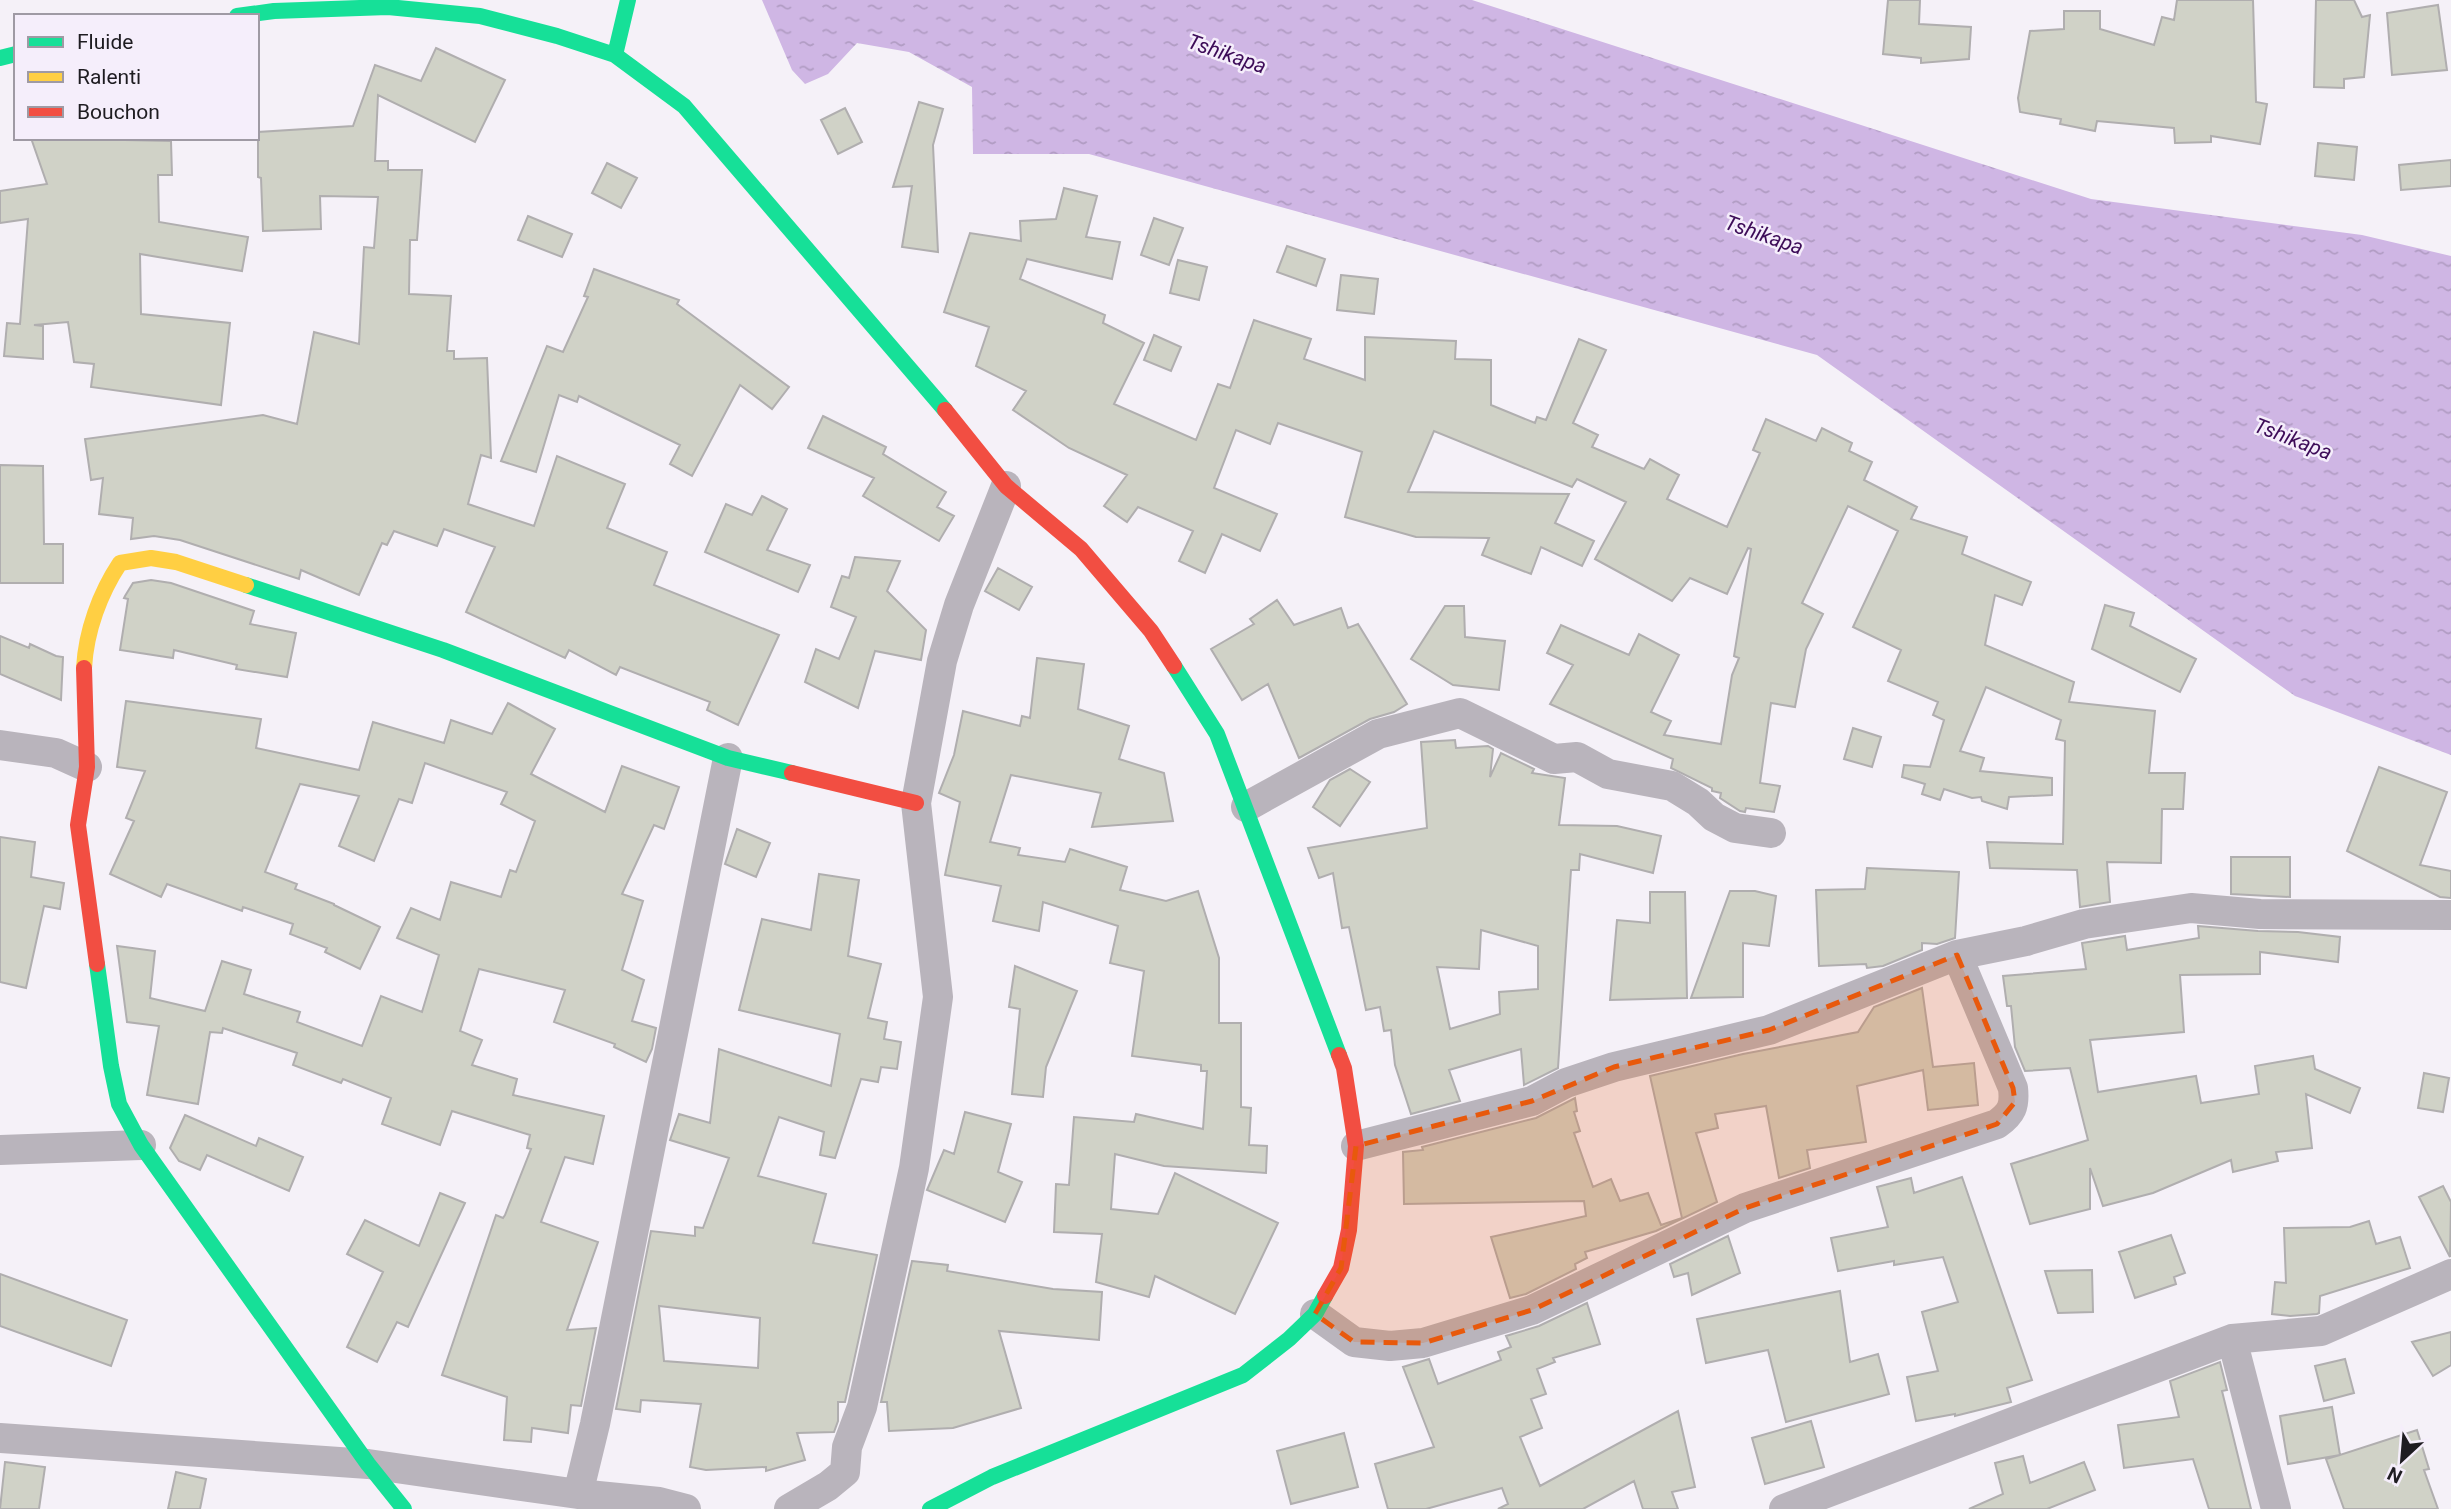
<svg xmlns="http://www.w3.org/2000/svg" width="2451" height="1509" font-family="Roboto,sans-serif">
	<defs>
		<pattern id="water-ripples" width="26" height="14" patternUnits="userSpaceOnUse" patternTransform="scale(1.75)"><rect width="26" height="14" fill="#cfb6e4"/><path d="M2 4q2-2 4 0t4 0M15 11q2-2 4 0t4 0" fill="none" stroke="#b19cc3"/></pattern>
	</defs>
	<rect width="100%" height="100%" fill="#f5f1f8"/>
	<path fill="url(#water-ripples)" d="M762,0H1472L2091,199L2362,235L2451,256V755L2295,696L1817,355L1089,154H973L972,87L909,52L857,43L828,74L805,84L792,70Z"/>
	<path fill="#d0d2c7" stroke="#b0aeaf" stroke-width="2" fill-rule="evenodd" d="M1888,0H1920L1919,24L1971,27L1969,59L1921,63V58L1883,54Z
		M2177,0H2253L2256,102L2267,104L2260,144L2211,136V142L2175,143L2174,128L2097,121L2095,131L2060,124L2061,119L2020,112L2018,98L2030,31L2064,29V11H2100V29L2154,45L2162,17L2174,20Z
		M2316,0H2354L2362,17L2370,15L2364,77L2344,79V88L2314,87Z
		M2438,5L2447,70L2392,75L2387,13Z
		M436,48L505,80L475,142L378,95L375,161H388V170H422L417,240H410L409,294L451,296L447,351H454V359L487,358L491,458L481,455L468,504L534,526L557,456L625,484L607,528L667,552L654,585L779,635L738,725L707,710L710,702L620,667L616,675L569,650L565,658L466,612L495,547L444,529L437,546L394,531L387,545L382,543L359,595L301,570L299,579L180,540L154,536L131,539L133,518L99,514L103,478L91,480L85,439L263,415L297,424L314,332L359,344L364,247L374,248L378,197L320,196L321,229L263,231L261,178L258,177V132L353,126L375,65L421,81Z
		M919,102L943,109L933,145L938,252L902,247L912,186L893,187Z
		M845,108L862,142L838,154L821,120Z
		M31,138L171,141L172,175H158L159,222L248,237L242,271L140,254L141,314L230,323L221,405L91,387L94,364L74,362L68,322L34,325L43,326V359L4,356L7,323L20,324L28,219L0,223V191L47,184Z
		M2318,143L2357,147L2354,180L2315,176Z
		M2451,160V186L2401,190L2399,165Z
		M607,163L637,178L621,208L592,193Z
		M1064,188L1097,196L1086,237L1120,242L1112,279L1027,259L1020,279L1105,315L1103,323L1144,343L1114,404L1196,440L1218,384L1230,388L1254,320L1311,339L1304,359L1365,380V337L1456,341L1455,359L1491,360V405L1535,423L1537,417L1546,420L1579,339L1606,350L1573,423L1598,435L1592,447L1644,469L1650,459L1679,475L1667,499L1727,527L1760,453L1753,450L1766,419L1816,441L1822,428L1852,443L1849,451L1872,462L1864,480L1917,507L1911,519L1967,537L1962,554L2031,582L2022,605L1995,595L1985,645L2074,682L2069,702L2155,711L2149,773H2185L2183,809H2162L2161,863L2107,862L2110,902L2080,907L2077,870L1990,868L1987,842L2063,844L2065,741L2056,739L2061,720L1986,687L1960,751L1984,758L1980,771L2052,778V795L2009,797L2007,809L1982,801L1981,797L1972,798L1944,789L1940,800L1922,794L1925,784L1902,777L1904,765L1930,767L1944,720L1933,715L1938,702L1888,681L1901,650L1853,627L1898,531L1848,506L1802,603L1823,614L1806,649L1795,707L1771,703L1760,783L1780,786L1774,812L1746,808L1745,812L1740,811L1720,798L1721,793L1712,791V788L1671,768L1673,759L1550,704L1573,665L1547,653L1561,625L1629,655L1639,634L1679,655L1651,712L1671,721L1664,735L1721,744L1732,675L1739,658L1734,656L1751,549L1748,548L1727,594L1690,578L1672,601L1595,559L1626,502L1577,479L1572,487L1434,431L1408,492L1569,494L1555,523L1594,541L1582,566L1541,547L1531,574L1482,555L1489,538L1416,537L1345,517L1362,452L1278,423L1270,444L1236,430L1214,488L1277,514L1260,551L1222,534L1205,573L1179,561L1193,531L1138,507L1127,522L1104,506L1127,475L1069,448L1013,410L1026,391L976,366L989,327L944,312L970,233L1021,241L1020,221L1056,219Z
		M528,216L572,234L562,257L518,240Z
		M1154,218L1183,228L1169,265L1141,255Z
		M1287,246L1325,259L1316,286L1277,272Z
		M1178,260L1207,267L1199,300L1170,293Z
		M594,269L679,300L677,304L789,387L772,409L740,385L692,476L670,464L680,445L579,396L577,402L559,395L536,472L501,461L547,346L563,352L588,297L584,296Z
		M1341,275L1378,279L1374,314L1337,310Z
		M1154,335L1181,347L1171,371L1144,360Z
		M823,416L886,447L883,454L946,492L937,507L954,516L939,541L863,496L874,478L808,448Z
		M0,465L43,466L44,544H63V583H0Z
		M762,496L787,509L767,550L810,565L798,592L705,552L726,504L752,515Z
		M855,557L900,561L887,591L926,630L921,660L875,651L858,708L805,682L816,649L839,659L856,617L831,607L842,576L849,578Z
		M998,568L1032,587L1019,610L985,591Z
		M151,580L171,583L254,611L250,624L296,633L287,677L236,669L237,665L174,650L173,658L120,650L128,599L124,598L125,596L133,583Z
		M1277,600L1294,625L1341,608L1348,628L1358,624L1407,704L1394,712L1370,719L1299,758L1268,684L1242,700L1211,649L1254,624L1250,619Z
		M2105,605L2134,613L2130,626L2196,659L2180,692L2092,649Z
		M1445,606H1464L1465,637L1505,641L1499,690L1453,685L1411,659Z
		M0,636L29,648L30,644L56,656L63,657L61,700L0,674Z
		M1037,658L1084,664L1078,709L1129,726L1119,759L1164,773L1173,821L1092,827L1101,793L1011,775L990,842L1020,848L1018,855L1065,862L1070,849L1127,867L1120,890L1166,901L1198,891L1219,958V1023H1241V1107L1251,1108L1249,1145L1267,1146L1266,1173L1164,1166L1115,1154L1111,1209L1158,1214L1175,1173L1278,1223L1235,1314L1155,1276L1149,1297L1096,1282L1102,1234L1054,1232L1056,1184L1069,1185L1074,1117L1134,1122L1136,1114L1203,1129L1207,1071H1201V1065L1132,1056L1144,971L1110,963L1118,926L1043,902L1039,931L993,921L1001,886L945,875L960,802L939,793L954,755L963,711L1020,726L1022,716L1030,718Z
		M126,701L261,719L256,748L359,770L373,722L444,743L451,720L492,734L508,703L555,729L531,774L605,812L622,766L679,787L664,829L654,825L622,894L643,901L622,970L644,980L632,1021L656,1028L652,1049L646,1062L614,1047L615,1044L554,1022L565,990L479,969L460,1031L482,1040L472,1065L517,1079L513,1095L604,1116L593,1164L565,1157L541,1222L598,1242L567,1330L596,1328L581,1406L571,1405L568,1433L532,1428L531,1442L504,1440L507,1397L442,1375L496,1215L503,1218L505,1215L531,1149L527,1148L530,1135L452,1111L440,1145L382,1124L391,1098L343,1079L341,1083L293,1065L297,1053L223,1028L222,1033L210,1032L198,1104L147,1095L159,1026L127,1022L117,946L155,951L150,998L205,1011L222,961L251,970L244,994L300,1012L297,1022L362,1046L381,996L422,1012L439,955L397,938L411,908L440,920L451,882L501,897L510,870L516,872L535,821L501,804L507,792L425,763L412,803L399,799L374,861L339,846L359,796L300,784L265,872L297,884L295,889L334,904V905L380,927L360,969L325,952L327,948L290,934L293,924L243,907L242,911L167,884L161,897L110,874L134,821L126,818L145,771L117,767Z
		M1853,728L1881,737L1872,767L1844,759Z
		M1455,740L1456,748L1488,746L1493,749L1490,777L1501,753L1534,769L1532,773L1565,778L1559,825L1617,826L1661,836L1653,873L1580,854L1579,870H1571L1558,1068L1524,1085L1521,1049L1449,1070L1460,1101L1411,1114L1395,1065L1391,1030L1384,1031L1380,1007L1366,1010L1349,927L1342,928L1333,873L1319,878L1308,848L1427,828L1421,742ZM1481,930L1538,946V989L1499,992L1500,1014L1450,1029L1437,967L1479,969Z
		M2379,767L2447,792L2420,865L2451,871V898L2440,897L2347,851Z
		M1350,769L1370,782L1340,826L1313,807L1330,780Z
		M737,829L770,843L756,877L725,864Z
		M0,837L35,842L31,877L64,883L60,909L44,906L26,988L0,982Z
		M2231,857H2290V897L2231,894Z
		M1867,868L1959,872L1955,938L1937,944L1922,943V950L1883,966L1867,968L1866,964L1819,966L1816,890L1865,889Z
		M819,874L859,880L848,956L881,964L868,1018L887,1022L884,1039L901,1042L897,1069L881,1067L878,1082L861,1079L835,1158L820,1155L824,1132L779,1117L758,1176L826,1194L813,1243L877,1255L845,1402H838V1421L834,1432L797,1433L805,1460L766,1471V1467L706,1470L690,1467L701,1404L641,1400L640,1412L616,1409L651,1231L695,1236V1227L703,1228L729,1158L670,1140L679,1114L710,1123L719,1049L831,1086L840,1034L739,1010L762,919L811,930ZM659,1306L760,1318L758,1368L664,1361Z
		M1730,891H1755L1776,896L1769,946L1743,943V997L1691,998Z
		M1650,892H1685L1687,998L1610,1000L1617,920L1650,923Z
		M2198,926L2258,931L2298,932L2340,937L2338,962L2260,952V974L2180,975L2184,1032L2090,1040L2098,1092L2196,1076L2201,1103L2259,1094L2255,1066L2313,1056L2315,1069L2360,1088L2350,1113L2306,1094L2312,1148L2276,1152L2278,1161L2233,1172L2231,1160L2153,1193L2103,1206L2090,1168V1209L2030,1224L2011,1164L2088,1140L2070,1068L2025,1071L2015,1047L2011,1006H2007L2003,976L2086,969L2082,943L2125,936L2127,950L2199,938Z
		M1015,966L1077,991L1046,1067L1043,1097L1012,1094L1020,1009L1009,1007Z
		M1922,988L1933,1067L1974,1063L1978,1105L1928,1110L1923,1070L1857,1086L1866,1142L1807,1150L1810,1168L1779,1178L1766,1106L1715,1114L1718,1128L1696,1133L1717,1202L1656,1231L1585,1252L1587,1258L1575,1264L1576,1269L1526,1294L1510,1298L1491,1237L1586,1216L1584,1201L1404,1204L1403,1152L1423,1150L1422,1147L1536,1118L1575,1098L1577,1111L1574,1112L1580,1131L1574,1133L1593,1187L1611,1179L1620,1201L1648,1193L1661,1225L1682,1218L1650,1076L1743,1054L1858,1032L1874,1007Z
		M2424,1073L2449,1078L2443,1112L2418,1108Z
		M965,1112L1011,1124L998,1172L1022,1182L1005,1222L927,1190L944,1150L954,1154Z
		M185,1115L256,1146L259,1138L303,1157L289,1191L207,1155L200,1170L179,1161L170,1148Z
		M1962,1177L2032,1380L2007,1388L2011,1402L1955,1416V1414L1916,1421L1907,1377L1938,1371L1922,1312L1958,1302L1943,1257L1894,1265V1261L1838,1271L1831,1238L1888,1227L1877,1187L1911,1178L1914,1193Z
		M2443,1186L2451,1202L2450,1257L2419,1197Z
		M440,1193L465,1203L408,1327L397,1322L377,1362L347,1347L383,1272L347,1254L365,1220L419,1246Z
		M2369,1221L2376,1244L2400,1237L2410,1268L2320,1296L2319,1313L2317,1314L2290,1316L2272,1314L2275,1282L2286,1283L2284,1228L2350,1227Z
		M2171,1235L2185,1273L2174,1277L2176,1284L2135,1298L2119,1252Z
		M1728,1236L1740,1273L1692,1295L1688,1273L1674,1277L1670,1264Z
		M912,1261L948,1265L947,1271L1053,1289L1102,1292L1099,1340L999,1331L1021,1408L953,1428L889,1431L887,1402H881Z
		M2092,1270L2093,1312L2058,1313L2045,1271Z
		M0,1274L127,1320L111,1366L0,1326Z
		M1840,1291L1850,1362L1878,1354L1889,1394L1786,1422L1768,1350L1706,1363L1697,1319Z
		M1587,1303L1600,1344L1553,1358L1555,1362L1537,1369L1546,1394L1531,1399L1542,1428L1520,1437L1540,1486L1678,1411L1695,1487L1672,1492L1678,1509H1643L1634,1481L1583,1509H1498L1508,1504L1502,1488L1426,1509H1388L1375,1464L1434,1447L1403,1367L1429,1359L1438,1384L1501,1360L1498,1352L1511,1347L1506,1336L1539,1326Z
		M2451,1332V1365L2433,1376L2412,1342Z
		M2345,1359L2354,1393L2324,1401L2315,1366Z
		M2220,1362L2227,1390L2222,1391L2251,1509H2209L2193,1459L2124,1468L2118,1425L2179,1417L2170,1381Z
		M2332,1407L2340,1455L2417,1430L2429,1469L2424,1470L2438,1509H2344L2326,1459L2340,1455L2288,1464L2280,1416Z
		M1811,1421L1824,1467L1765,1484L1752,1438Z
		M1344,1433L1358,1487L1291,1504L1277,1451Z
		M2023,1456L2030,1483L2084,1462L2095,1490L2047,1509H1969L2003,1494L1995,1463Z
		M5,1462L45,1467L39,1509H0Z
		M176,1472L206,1479L200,1509H168Z"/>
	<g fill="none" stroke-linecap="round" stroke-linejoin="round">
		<path stroke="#b9b4bc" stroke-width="30" d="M0,745L56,753L87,767
			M1246,807L1378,734L1460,713L1554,759L1577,757L1608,774L1672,786L1698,802L1714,817L1735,828L1771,833
			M1356,1146L1532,1101L1566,1083L1614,1067L1769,1030L1957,955L2026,941L2084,924L2191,908L2260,914L2451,915
			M0,1150L141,1145
			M1315,1314L1354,1342L1390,1346L1423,1343L1532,1310L1745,1208L1997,1124C2012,1113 2015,1106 2013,1088L1957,955
			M2232,1339L2276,1509
			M0,1438L368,1464L578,1494L659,1502L686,1509
			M578,1494L595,1424L728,758
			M789,1509L828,1486L845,1472L847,1447L862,1407L914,1168L938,997L916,803L942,661L959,605L1006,486
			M1784,1509L2232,1339L2321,1331L2451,1274"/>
		<path stroke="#16e098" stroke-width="16" d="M237,16L274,11L388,7L480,16L557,36L615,55L684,106L945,410
			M615,55L628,0
			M0,58L16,54
			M246,585L443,650L728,758L792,773
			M1174,666L1217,734L1339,1055
			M97,964L111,1066L119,1104L141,1145L368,1464L404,1509
			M930,1509L992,1477L1243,1375L1289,1339L1315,1314L1325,1296"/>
		<path stroke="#ffcf43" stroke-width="16" d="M84,668C86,631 100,593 120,563L151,558L176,562L246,585"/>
		<path stroke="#f24e42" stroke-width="16" d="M945,410L1006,486L1081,549L1151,631L1174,666
			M84,668L87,767L78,825L97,964
			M792,773L916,803
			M1325,1296L1341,1268L1349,1230L1356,1146L1344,1068L1339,1055"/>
	</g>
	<path fill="#e8590c" fill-opacity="0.2" stroke="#e8590c" stroke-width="5" stroke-dasharray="14 9" stroke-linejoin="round" d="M1957,955L2013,1088L2015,1102L1997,1124L1745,1208L1532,1310L1423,1343L1354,1342L1315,1314L1341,1268L1356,1146L1532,1101L1614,1067L1769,1030Z"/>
	<g text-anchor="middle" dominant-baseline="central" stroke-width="5" stroke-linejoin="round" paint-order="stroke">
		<g font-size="21" font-style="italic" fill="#3d0c58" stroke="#f5eefb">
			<text transform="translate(1227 54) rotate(19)">Tshikapa</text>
			<text transform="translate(1764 235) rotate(19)">Tshikapa</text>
			<text transform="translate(2293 439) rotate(21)">Tshikapa</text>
		</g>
	</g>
	<rect x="14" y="14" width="245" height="126" fill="#f5eefb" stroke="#9f9aa4" stroke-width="2"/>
	<rect x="28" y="37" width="35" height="10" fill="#16e098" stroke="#9f9aa4" stroke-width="2"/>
	<text x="77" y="49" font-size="21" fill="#1e1c21">Fluide</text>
	<rect x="28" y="72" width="35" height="10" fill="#ffcf43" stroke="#9f9aa4" stroke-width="2"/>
	<text x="77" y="84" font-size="21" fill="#1e1c21">Ralenti</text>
	<rect x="28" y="107" width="35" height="10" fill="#f24e42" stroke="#9f9aa4" stroke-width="2"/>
	<text x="77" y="119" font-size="21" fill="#1e1c21">Bouchon</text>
	<g transform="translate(2402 1460) rotate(206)" stroke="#f5eefb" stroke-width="5" paint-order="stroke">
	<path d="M0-5L12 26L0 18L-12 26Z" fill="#1e1c21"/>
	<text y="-10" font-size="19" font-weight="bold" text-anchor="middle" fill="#1e1c21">N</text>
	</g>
</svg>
